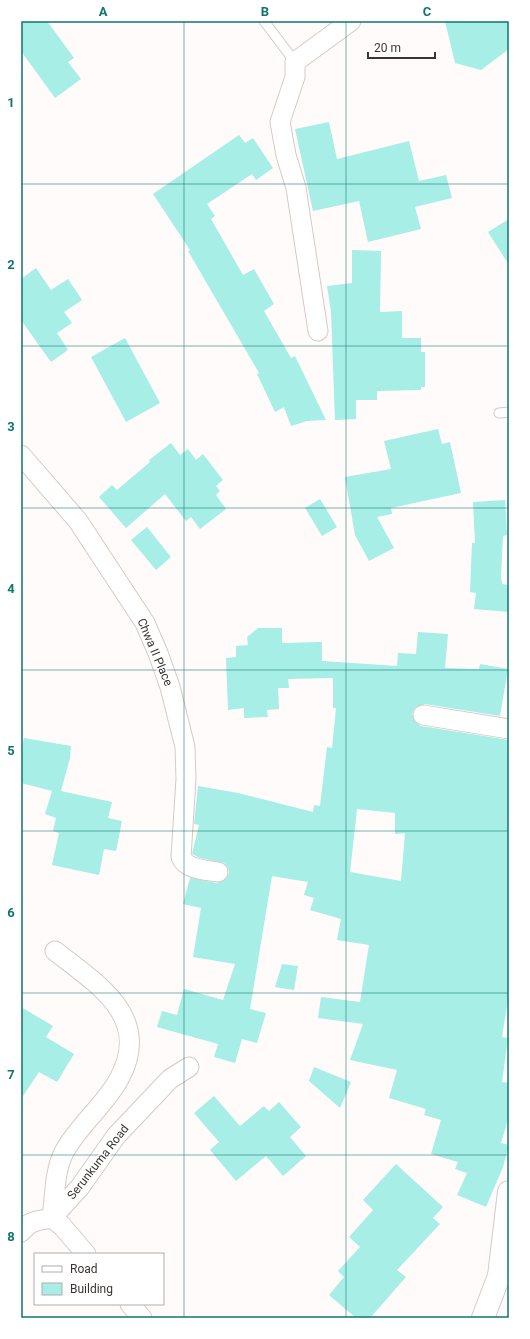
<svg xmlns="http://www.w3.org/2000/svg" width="530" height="1339" font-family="Roboto,sans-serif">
	<rect width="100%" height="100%" fill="#fefbfa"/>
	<path fill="#a6eee6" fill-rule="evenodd" d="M21,21H47L74,58L68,62L81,79L55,98L21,51Z
		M445,21H509V49L481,70L455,63Z
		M329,122L337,159L409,141L419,181L446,175L452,198L415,207L421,229L368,242L359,201L313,211L295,129Z
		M239,135L245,143L253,138L273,168L256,180L252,174L207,204L215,216L211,219L243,275L254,269L274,304L264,311L291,358L295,356L326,420L307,421L291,426L284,407L275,412L257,374L259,373L188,251L190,250L153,194Z
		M509,219V265L488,232Z
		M352,250L381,251L380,312L402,311V338H421V352H425V387H421V390L377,391V400H356V419L335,420L331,312L327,286L352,283Z
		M36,268L51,290L68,279L82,300L64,312L72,323L57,333L68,350L51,362L21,320V279Z
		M125,338L160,403L126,422L91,357Z
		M438,429L442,444L450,442L461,493L391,508L392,514L377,517L394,548L369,561L355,535L345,477L391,469L384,441Z
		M171,443L180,455L188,449L196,460L203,454L223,480L216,486L220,491L216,495L226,509L200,529L191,517L186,521L165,494L126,528L99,497L112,485L117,490L150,462L149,460Z
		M320,499L337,527L322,536L305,508Z
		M505,500L507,535L503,536L501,577L502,584L509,585V612L474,609L476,593L470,592L472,543H475L473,502Z
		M147,527L171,557L156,570L131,540Z
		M258,628H282V643L322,642V661L397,666L398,653L416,654L418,632L448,634L445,668L479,669L480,664L508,669L500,716L425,704L415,708L412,714L416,723L421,726L509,740V993L502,1037L508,1038L502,1082L509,1083V1116L501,1143L509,1145L503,1167L486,1207L457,1195L467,1173L455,1169L458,1162L431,1154L441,1120L424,1115L426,1109L389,1098L397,1070L350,1060L363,1024L318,1018L321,997L360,1002L369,945L337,940L341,919L310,910L314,898L304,895L308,882L272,876L250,1009L266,1013L257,1043L242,1039L235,1063L214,1057L218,1044L157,1027L162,1011L177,1015L184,989L223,1000L235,964L193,957L201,908L183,904L190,878L217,883L226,879L229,873L228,868L224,863L200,858L192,854L199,825L194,824L198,786L238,793L313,812L314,805L320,806L327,747L332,748L336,708H333V678L288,679L289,688H278L279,709L267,710L268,717L244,718V708L228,710L226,658L236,657V646L248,645L247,637ZM357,809L395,813V834L405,833L401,881L350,872Z
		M24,738L71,746L70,758L61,791L112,802L108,818L122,821L116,851L104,849L99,875L52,865L59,833L53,831L56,818L45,814L52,791L21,783V752Z
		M282,964L298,966L294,990L275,987Z
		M21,1007L53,1026L46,1037L74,1054L57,1082L39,1072L21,1099Z
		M314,1067L351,1082L340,1108L309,1081Z
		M214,1096L240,1126L264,1106L269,1111L279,1102L301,1127L290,1137L306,1156L283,1176L266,1156L236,1181L210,1150L219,1142L194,1113Z
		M396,1164L443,1207L433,1218L440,1224L397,1270L406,1277L370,1318H356L329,1295L344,1277L338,1271L360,1247L349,1237L373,1210L363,1200Z"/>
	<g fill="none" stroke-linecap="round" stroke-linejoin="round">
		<g stroke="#d6cac5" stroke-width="11">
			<path id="lane" d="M264,21L295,62
				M499,413L509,412"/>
		</g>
		<g stroke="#d6cac5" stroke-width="21">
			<path id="street" d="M318,331L296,188L286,155L280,122L295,77V62L351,21
				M21,455L78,521L145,623L158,653L170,687L185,747L186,779L181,857C186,870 206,870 218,872
				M423,715L509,729
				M55,951C97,984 153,1017 119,1079C105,1105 78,1126 64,1152C54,1172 55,1197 52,1218L62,1226L86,1254
				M21,1232L29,1224L36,1221L52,1218L80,1187L116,1136L170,1079L189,1067
				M130,1304L142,1318"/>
		</g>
		<g stroke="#d6cac5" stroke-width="24">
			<path id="secondary" d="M483,1318L499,1276L509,1192"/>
		</g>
		<use href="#lane" stroke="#fff" stroke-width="9"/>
		<use href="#street" stroke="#fff" stroke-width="19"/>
		<use href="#secondary" stroke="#fff" stroke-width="22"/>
	</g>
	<path fill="none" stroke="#0f766e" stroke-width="1" stroke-opacity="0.55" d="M184,21V1318M346,21V1318M21,184H509M21,346H509M21,508H509M21,670H509M21,831H509M21,993H509M21,1155H509"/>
	<g text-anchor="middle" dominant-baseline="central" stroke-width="3" stroke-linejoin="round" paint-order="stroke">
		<g font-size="12" fill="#3a3533" stroke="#fff">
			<text transform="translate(155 652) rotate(67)">Chwa II Place</text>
			<text transform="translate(98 1162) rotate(-52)">Serunkuma Road</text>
		</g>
	</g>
	<rect width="530" height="1339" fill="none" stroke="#ffffff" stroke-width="44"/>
	<rect x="34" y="1253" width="130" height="52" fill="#ffffff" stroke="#b0aead"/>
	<rect x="42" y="1266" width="20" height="6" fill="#ffffff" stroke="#b0aead"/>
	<text x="70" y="1273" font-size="12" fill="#3a3533">Road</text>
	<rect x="42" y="1283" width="20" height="12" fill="#a6eee6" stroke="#b0aead"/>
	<text x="70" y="1293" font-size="12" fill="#3a3533">Building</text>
	<path d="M368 52v6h67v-6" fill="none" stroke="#3a3533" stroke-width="2"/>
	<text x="374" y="52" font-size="12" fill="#3a3533" stroke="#ffffff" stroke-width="3" paint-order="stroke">20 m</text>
	<rect x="22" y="22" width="486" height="1295" fill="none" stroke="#0f766e" stroke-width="1.5"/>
	<g font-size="13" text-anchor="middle" font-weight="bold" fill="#0f766e">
		<text x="103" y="16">A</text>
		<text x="265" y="16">B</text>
		<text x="427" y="16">C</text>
		<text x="11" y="107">1</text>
		<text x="11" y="269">2</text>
		<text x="11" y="431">3</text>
		<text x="11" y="593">4</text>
		<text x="11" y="755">5</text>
		<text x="11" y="917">6</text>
		<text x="11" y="1079">7</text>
		<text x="11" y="1241">8</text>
	</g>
</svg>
